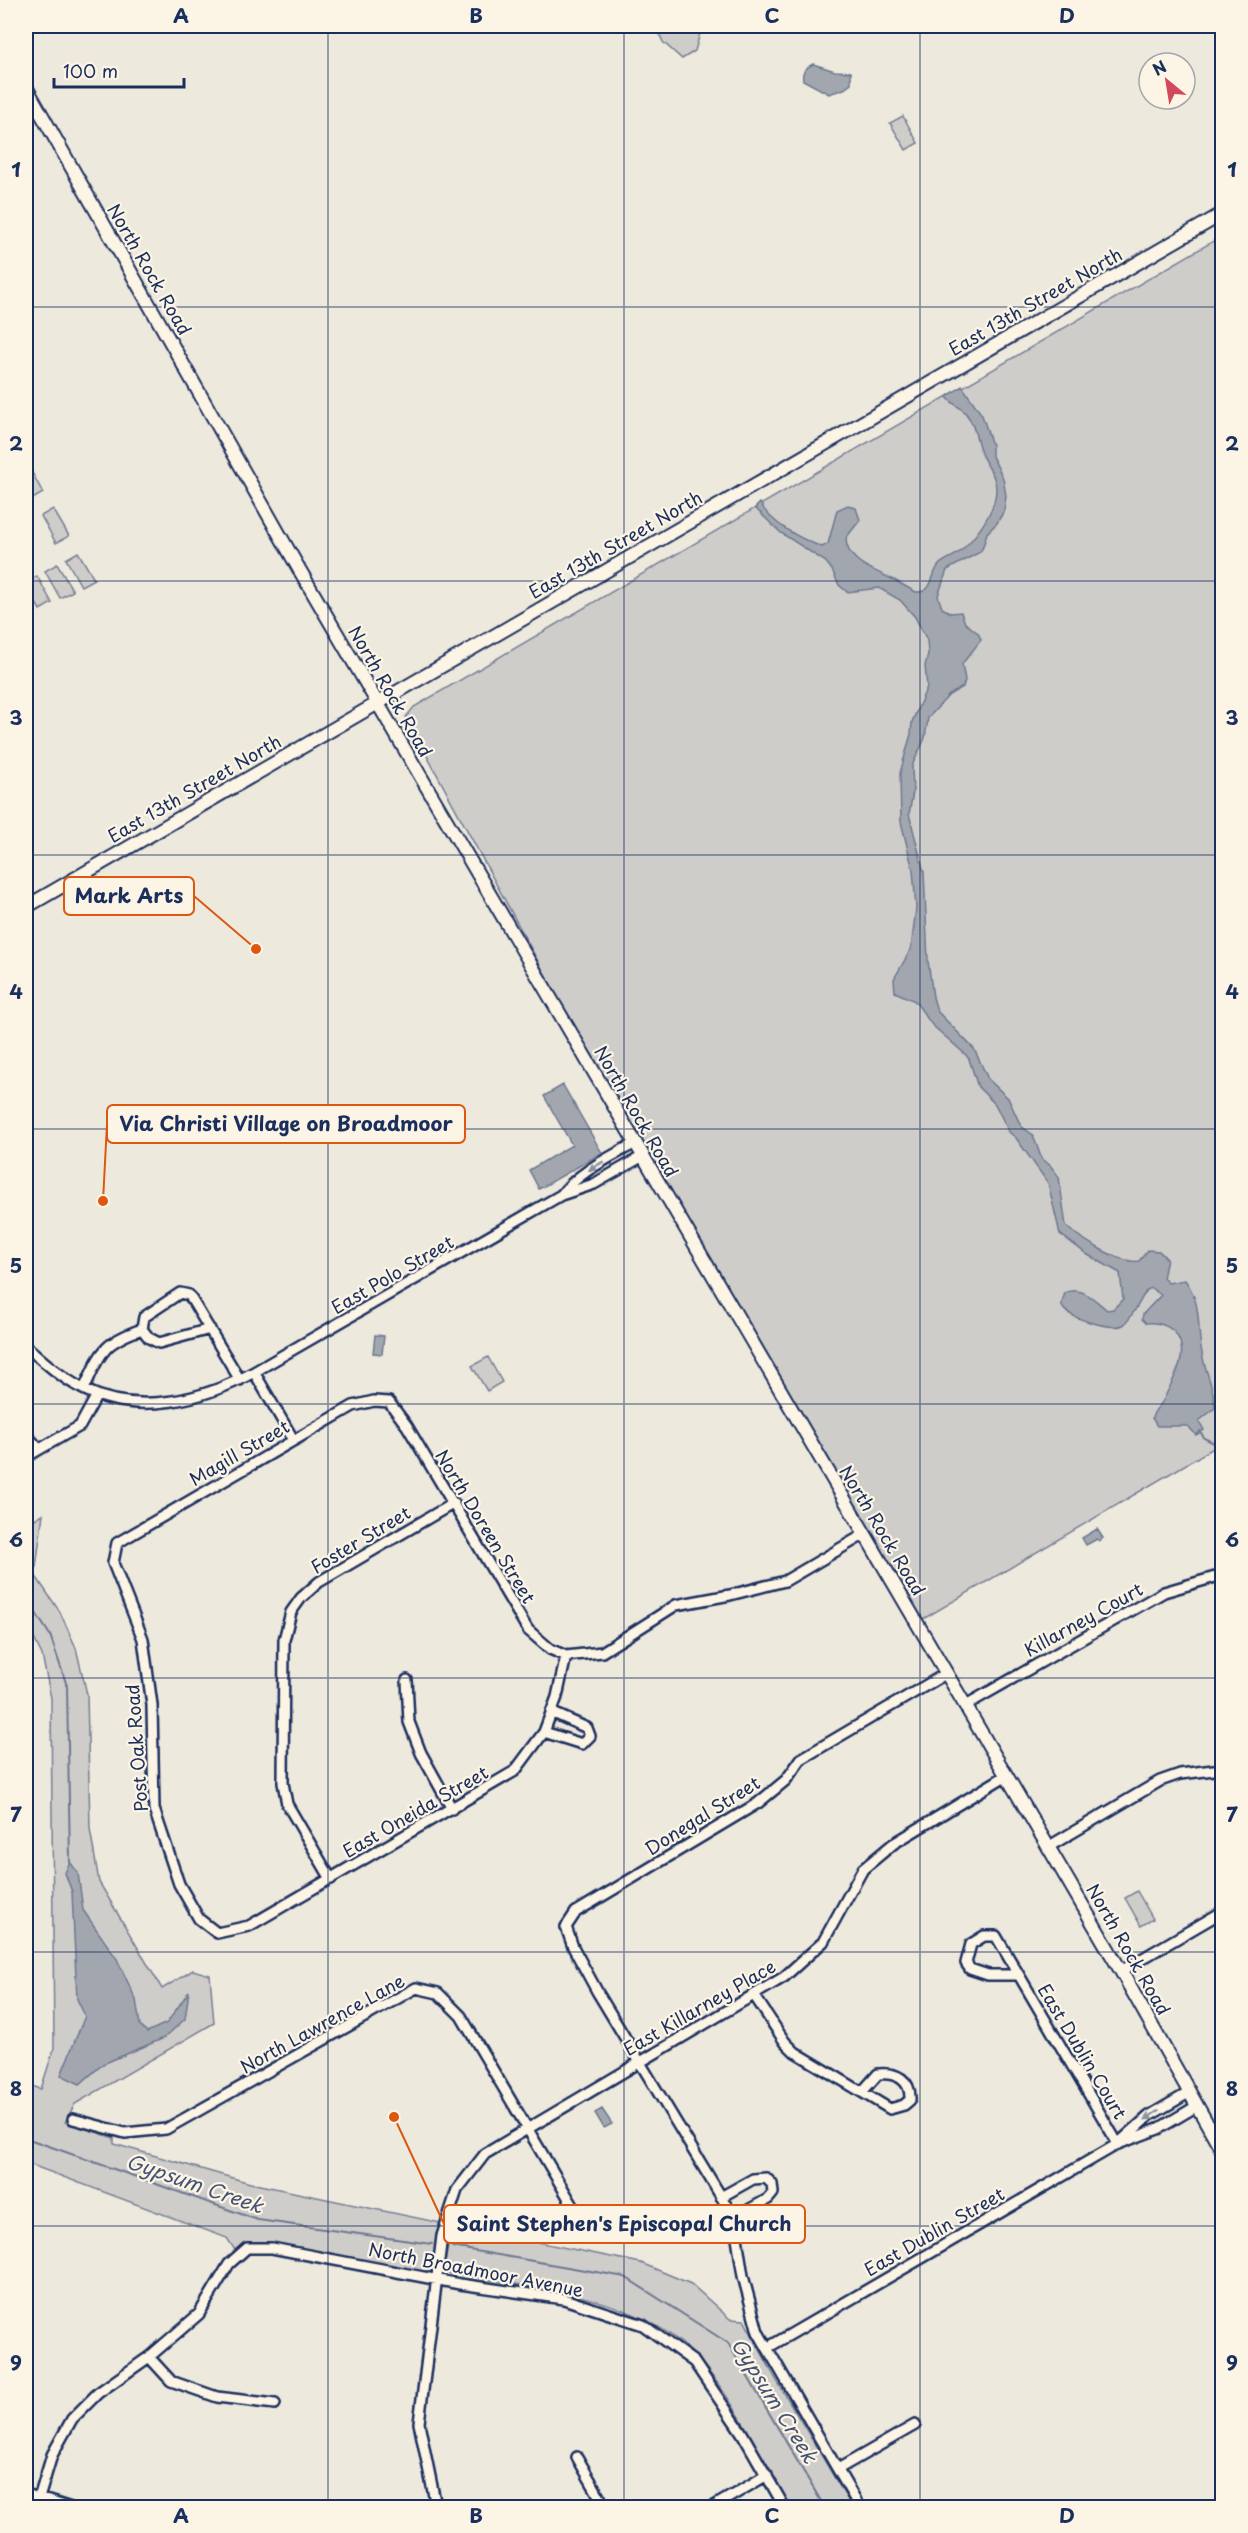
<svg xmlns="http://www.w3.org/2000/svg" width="1248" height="2533" font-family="'Playpen Sans',sans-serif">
	<rect width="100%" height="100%" fill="#eee9dd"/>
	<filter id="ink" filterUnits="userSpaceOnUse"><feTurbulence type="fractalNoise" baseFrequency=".0167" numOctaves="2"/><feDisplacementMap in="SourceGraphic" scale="12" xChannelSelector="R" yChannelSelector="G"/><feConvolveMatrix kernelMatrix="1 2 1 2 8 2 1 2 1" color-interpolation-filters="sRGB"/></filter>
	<g filter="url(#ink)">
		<path fill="#cfcdca" stroke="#757e94" stroke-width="1.5" d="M656,26H714L700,33L695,51L682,59L663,42Z
			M903,116L918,143L906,150L890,123Z
			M1222,236V1443L913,1625L656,1180L406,717L414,707Z
			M28,465L43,493L31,500L26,491V467Z
			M53,509L69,536L56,543L41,516Z
			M78,552L94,579L81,586L66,559Z
			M57,564L73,591L60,598L45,571Z
			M37,576L52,603L40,610L26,586V582Z
			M488,1357L502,1382L487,1391L472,1366Z
			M43,1514L35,1575L60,1612L76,1648L87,1694L90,1829L99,1882L162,1989L193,1970L210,1975L214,2023L75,2104L65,2122L114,2138V2144L250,2183L441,2223L431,2268L423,2272L270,2242L253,2243L235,2250L227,2238L26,2163V2084L41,2089L54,2048L51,1698L42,1655L26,1622V1524Z
			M1137,1891L1153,1919L1141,1926L1125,1898Z
			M452,2225L641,2263L691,2284L730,2319L744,2320L774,2376L852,2507H790C762,2458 737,2403 699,2360C652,2307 576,2293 509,2283C488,2280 467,2275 446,2273L444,2268Z"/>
		<path fill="#a2a7af" stroke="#6c778f" stroke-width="1.5" d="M813,64L835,71L851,72V84L844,89L829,94L803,80C801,71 806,68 813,64Z
			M962,386L982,415L992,445V456L1003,478L1006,496L1004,511L997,523L987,533L983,547L980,552L947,570L938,596L942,608L951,613L961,612L965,623L978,633L981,640L962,664L965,680L963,687L949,695L928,718L925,738L912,766L913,792L909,814L924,872L928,961L933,997L937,1011L974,1049L988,1079L1008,1098L1021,1126L1033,1135L1042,1160L1050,1165L1059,1177L1066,1226C1079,1238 1122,1265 1139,1261L1148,1250L1159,1251L1167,1259L1163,1278L1168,1283L1185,1280C1203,1305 1196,1325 1202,1353C1205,1372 1215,1389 1215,1408L1199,1421L1204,1430L1196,1435L1188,1426H1157L1152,1418C1154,1409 1160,1407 1164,1399C1172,1380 1191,1355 1176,1334C1169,1325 1157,1322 1146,1323L1142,1319L1143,1314L1161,1295L1151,1288L1147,1290C1141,1298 1130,1322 1123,1325C1113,1331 1066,1318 1062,1306C1061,1302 1064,1297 1065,1293C1081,1285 1095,1300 1107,1310L1113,1309L1123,1299L1120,1273L1088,1255L1060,1234L1048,1183L1016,1138L1009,1132L995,1104L978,1087L969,1059L965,1054L932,1025L915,1001L895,992L894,979L911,949L916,908L913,870L901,822L900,773L911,734L912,722L927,687L925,666L928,654L927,640L915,617L900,600L879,588L847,592L839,585L832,570L826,562L781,533L755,508L760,503C771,524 801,539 822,547L828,544L837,510L848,505L856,508L860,520L846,538C846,562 874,570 890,578C899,582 907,588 916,592C935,593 930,573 940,564C947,558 957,556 963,549C979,533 1003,502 994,478C991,469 984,462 981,453C976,440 976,427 967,415C961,407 952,404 947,397Z
			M563,1085L602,1153L539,1189L529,1170L572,1145L544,1096Z
			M375,1335L384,1336L382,1354L373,1353Z
			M1097,1529L1103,1538L1099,1541L1097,1539L1086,1545L1082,1538Z
			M70,1862L78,1873L83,1910L117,1959L136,2000L140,2025L147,2032L167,2023L189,1991L185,2019L164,2038L103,2064L80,2084L61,2075L85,2016L77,1999L72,1892L65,1873Z
			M602,2109L612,2124L604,2128L595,2113Z"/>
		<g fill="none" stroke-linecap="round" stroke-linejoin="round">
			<path stroke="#6c778f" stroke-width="2" d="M1200,1431L1204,1438L1222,1447
				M26,1598L50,1635L67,1686L70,1862
				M26,2138L258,2220L432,2244
				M452,2247L625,2277L728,2343L825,2508"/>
			<g stroke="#1b2f5e" stroke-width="14">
				<path id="minor" d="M561,1195C580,1171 609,1158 635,1143
					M210,1329L159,1343L149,1338L142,1329L144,1317L180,1293L189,1295L240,1380
					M26,1346C44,1362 63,1379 85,1390C139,1416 204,1400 254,1372L561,1195L594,1184L643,1156
					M254,1372L293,1439
					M84,1389C101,1352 102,1343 142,1329
					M26,1434L39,1449
					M26,1457L80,1426L97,1395
					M566,1656L557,1697L544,1732L515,1771L249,1926L217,1933L199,1919L179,1884L154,1809L152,1705L143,1639L113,1563L117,1543L353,1406L374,1401L389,1402L407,1426L528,1630L550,1649L566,1656L602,1652L676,1605L730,1595L785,1581L865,1534
					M407,1680L409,1722L421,1753L452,1809
					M966,1705L1164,1592L1222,1575
					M544,1732L582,1744L590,1736L587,1728L551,1712
					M1048,1847L1160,1781L1180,1774L1222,1769
					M331,1879L287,1804L283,1783L284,1640L291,1612L301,1598L319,1582L454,1503
					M1121,1971L1222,1912
					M1018,1975H988L970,1969L966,1963L971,1944L984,1936H996L1118,2144
					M754,1995L785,2042L795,2052L890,2109L904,2105L910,2100C911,2080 897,2072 878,2074L862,2092
					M73,2119L125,2133L166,2129L416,1988L438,1993L461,2016L585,2226
					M1122,2140L1149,2116L1190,2092
					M721,2197L753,2179L766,2178L772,2184L773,2193L768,2199L734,2218
					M767,2348L1118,2144L1158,2129L1197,2106
					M149,2357L171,2381L217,2397L275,2404
					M577,2457L606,2508
					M838,2469L915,2425
					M26,2494L71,2508
					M36,2508L52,2455L72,2419L98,2393L149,2357L199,2314L229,2264L247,2248H272L460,2284L564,2299L643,2325L694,2362L742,2433L785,2508
					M438,2508L435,2501L419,2423L442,2236L457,2190L485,2154L784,1977L823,1942L863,1869L893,1844L1007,1775
					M711,2508L767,2475
					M860,2508L758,2332L743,2276L734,2218L598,1993L573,1947L566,1927L576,1912L758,1803L786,1780L801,1759L947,1673"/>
			</g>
			<g stroke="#1b2f5e" stroke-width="16">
				<path id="major" d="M26,87L299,569L1121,1971L1222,2150
					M26,907L1222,214"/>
			</g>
			<use href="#minor" stroke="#fcf5e5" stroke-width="9"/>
			<use href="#major" stroke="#fcf5e5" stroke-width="12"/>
		</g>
		<defs><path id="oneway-solid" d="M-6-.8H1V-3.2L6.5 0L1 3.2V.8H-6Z" transform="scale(1.5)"/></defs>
		<g fill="#8c92a2">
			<use href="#oneway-solid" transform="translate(596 1166) rotate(149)"/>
			<use href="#oneway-solid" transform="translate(1152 2115) rotate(145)"/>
		</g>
	</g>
	<path fill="none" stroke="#1b2f5e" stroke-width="1.5" stroke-opacity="0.55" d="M328,26V2508M624,26V2508M920,26V2508M26,307H1222M26,581H1222M26,855H1222M26,1129H1222M26,1404H1222M26,1678H1222M26,1952H1222M26,2226H1222"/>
	<g text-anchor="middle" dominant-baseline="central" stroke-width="4.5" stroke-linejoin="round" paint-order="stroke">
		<g font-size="18" fill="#1b2f5e" stroke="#fcf5e5">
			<text transform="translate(150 269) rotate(60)">North Rock Road</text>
			<text transform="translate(1035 301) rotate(-30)">East 13th Street North</text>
			<text transform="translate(615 544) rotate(-30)">East 13th Street North</text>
			<text transform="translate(391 691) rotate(60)">North Rock Road</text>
			<text transform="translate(194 788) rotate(-30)">East 13th Street North</text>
			<text transform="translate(637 1111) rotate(60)">North Rock Road</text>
			<text transform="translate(392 1274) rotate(-30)">East Polo Street</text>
			<text transform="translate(239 1452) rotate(-30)">Magill Street</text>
			<text transform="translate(486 1526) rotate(59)">North Doreen Street</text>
			<text transform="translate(883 1530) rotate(59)">North Rock Road</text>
			<text transform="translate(360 1539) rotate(-31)">Foster Street</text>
			<text transform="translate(1083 1619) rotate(-29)">Killarney Court</text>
			<text transform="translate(136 1748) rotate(-94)">Post Oak Road</text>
			<text transform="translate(415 1811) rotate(-30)">East Oneida Street</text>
			<text transform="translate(702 1815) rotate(-32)">Donegal Street</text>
			<text transform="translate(1129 1949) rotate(60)">North Rock Road</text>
			<text transform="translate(699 2007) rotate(-30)">East Killarney Place</text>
			<text transform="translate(322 2023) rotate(-29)">North Lawrence Lane</text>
			<text transform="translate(1083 2051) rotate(59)">East Dublin Court</text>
			<text transform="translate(934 2231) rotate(-30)">East Dublin Street</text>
			<text transform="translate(476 2269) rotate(11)">North Broadmoor Avenue</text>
		</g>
		<g font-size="20" font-style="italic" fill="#445376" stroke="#fcf5e5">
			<text transform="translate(195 2183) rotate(19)">Gypsum Creek</text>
			<text transform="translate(775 2400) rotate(58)">Gypsum Creek</text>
		</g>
	</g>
	<path fill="none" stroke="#de5710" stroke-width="2" d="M256 949L194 896M103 1201L107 1124M394 2117L444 2224"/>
	<g fill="#de5710" stroke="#fcf5e5" stroke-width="2">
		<circle cx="256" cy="949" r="6"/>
		<circle cx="103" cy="1201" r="6"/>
		<circle cx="394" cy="2117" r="6"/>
	</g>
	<g fill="#fcf5e5" stroke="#de5710" stroke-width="2">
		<rect x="64" y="877" width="130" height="38" rx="6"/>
		<rect x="107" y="1105" width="358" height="38" rx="6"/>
		<rect x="444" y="2205" width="361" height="38" rx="6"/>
	</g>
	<g font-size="20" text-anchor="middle" font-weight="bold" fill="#1b2f5e">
		<text x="129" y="903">Mark Arts</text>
		<text x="286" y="1131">Via Christi Village on Broadmoor</text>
		<text x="624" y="2231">Saint Stephen's Episcopal Church</text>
	</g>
	<rect width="1248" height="2533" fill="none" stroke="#fcf5e5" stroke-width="66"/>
	<g transform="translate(1167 81) rotate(330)"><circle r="28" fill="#fcf5e5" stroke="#a2a6af" stroke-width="1.5"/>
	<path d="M0-4.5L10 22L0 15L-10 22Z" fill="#d1495b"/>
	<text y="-9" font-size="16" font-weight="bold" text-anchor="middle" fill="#1b2f5e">N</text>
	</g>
	<path d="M54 78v9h130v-9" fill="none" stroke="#1b2f5e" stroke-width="3"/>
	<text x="63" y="78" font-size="18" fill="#1b2f5e" stroke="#fcf5e5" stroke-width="4.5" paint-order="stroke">100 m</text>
	<rect x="33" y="33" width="1182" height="2467" fill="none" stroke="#1b2f5e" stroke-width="2"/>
	<g font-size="20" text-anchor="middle" font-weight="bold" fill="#1b2f5e">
		<text x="181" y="23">A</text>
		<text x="476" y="23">B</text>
		<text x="772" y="23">C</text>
		<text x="1067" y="23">D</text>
		<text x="16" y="177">1</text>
		<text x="1232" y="177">1</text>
		<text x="16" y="451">2</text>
		<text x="1232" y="451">2</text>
		<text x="16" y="725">3</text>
		<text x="1232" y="725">3</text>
		<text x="16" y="999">4</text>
		<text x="1232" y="999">4</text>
		<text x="16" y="1273">5</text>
		<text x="1232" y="1273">5</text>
		<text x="16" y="1547">6</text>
		<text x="1232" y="1547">6</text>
		<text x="16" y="1822">7</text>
		<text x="1232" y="1822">7</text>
		<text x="16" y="2096">8</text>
		<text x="1232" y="2096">8</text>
		<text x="16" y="2370">9</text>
		<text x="1232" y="2370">9</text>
		<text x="181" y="2523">A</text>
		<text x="476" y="2523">B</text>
		<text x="772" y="2523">C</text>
		<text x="1067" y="2523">D</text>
	</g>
</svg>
